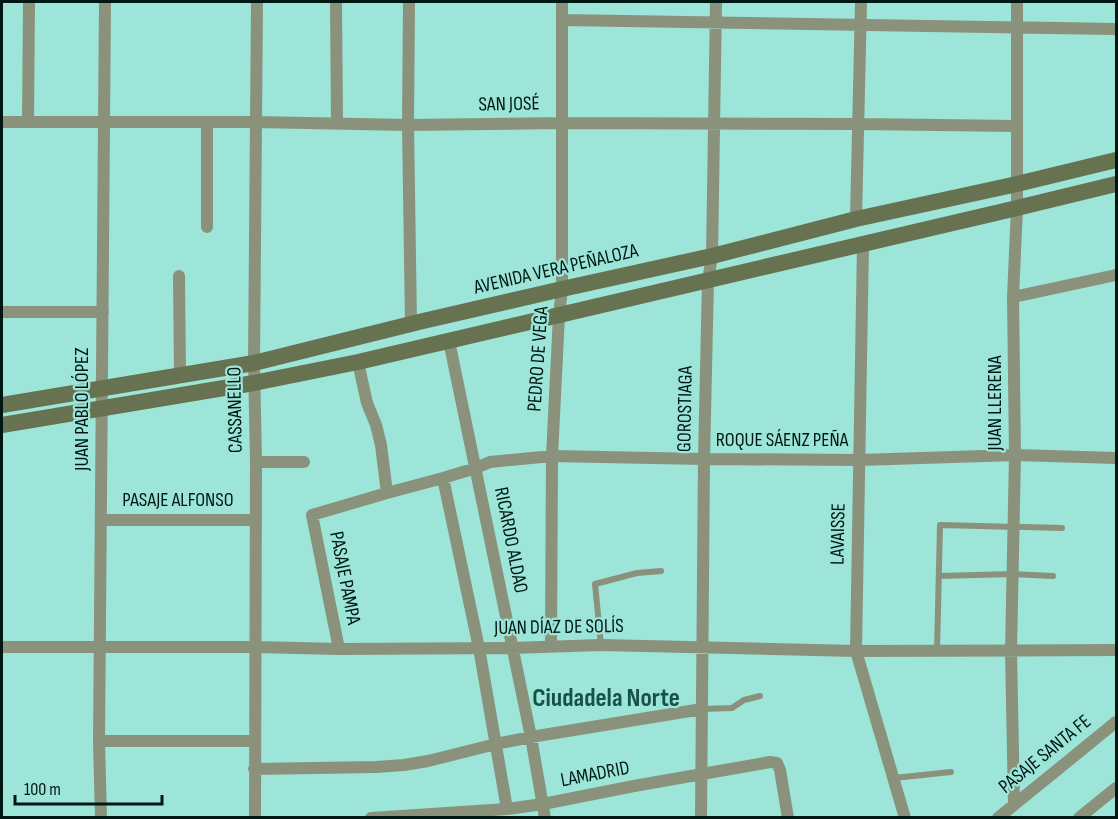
<svg xmlns="http://www.w3.org/2000/svg" width="1118" height="819" font-family="'Sofia Sans Condensed',sans-serif">
	<rect width="100%" height="100%" fill="#9ce5d8"/>
	<g fill="none" stroke-linecap="round" stroke-linejoin="round">
		<path stroke="#8a927c" stroke-width="6" d="M939,576L1012,574L1053,576
			M601,645L595,584L637,573L661,571
			M937,651L940,525L1062,528
			M702,709L732,708L744,700L760,696
			M894,778L951,772"/>
		<path stroke="#8a927c" stroke-width="12" d="M336,2L337,123
			M409,2L408,125L411,324
			M562,20L1116,29
			M2,122H256L408,125L561,123L859,124L1017,126
			M28,122L29,2
			M207,122V227
			M856,219L861,2
			M863,244L856,651L905,818
			M179,276L180,376
			M1013,297L1116,275
			M2,312H103
			M449,341L531,737L545,818
			M358,362L367,403L376,425L381,445L387,493
			M256,462H304
			M443,478L479,648L507,809
			M101,520H256
			M551,646L552,456L559,315L562,289V2
			M2,647H255L339,649L512,648L601,645L856,651L1116,650
			M339,649L312,515L387,493L443,478L476,468L490,462L552,456L704,459L859,460L1015,455L1116,458
			M99,741H254
			M254,769L376,767L404,765L428,761L496,744L531,737L702,709
			M1014,804L1011,651L1015,455L1013,297L1017,208V2
			M101,818L99,741L105,2
			M255,818L256,462L254,363L257,2
			M371,818L507,809L543,804L634,786L770,762L777,763L780,770L788,818
			M701,818L704,459L708,281L712,256L716,2
			M998,818L1116,722
			M1079,818L1116,788"/>
		<path stroke="#677251" stroke-width="16" d="M2,405L254,363L423,321L562,289L712,256L856,219L1017,184L1116,160
			M2,425L254,383L358,362L1017,208L1116,184"/>
	</g>
	<g text-anchor="middle" dominant-baseline="central" stroke-width="4.5" stroke-linejoin="round" paint-order="stroke">
		<g font-size="20" fill="#001814" stroke="#9ce5d8">
			<text transform="translate(509 104) rotate(-1)">SAN JOSÉ</text>
			<text transform="translate(556 269) rotate(-13)">AVENIDA VERA PEÑALOZA</text>
			<text transform="translate(538 359) rotate(-86)">PEDRO DE VEGA</text>
			<text transform="translate(995 403) rotate(-90)">JUAN LLERENA</text>
			<text transform="translate(82 409) rotate(-90)">JUAN PABLO LÓPEZ</text>
			<text transform="translate(685 409) rotate(-89)">GOROSTIAGA</text>
			<text transform="translate(235 410) rotate(-91)">CASSANELLO</text>
			<text x="782" y="440">ROQUE SÁENZ PEÑA</text>
			<text x="178" y="500">PASAJE ALFONSO</text>
			<text transform="translate(838 534) rotate(-89)">LAVAISSE</text>
			<text transform="translate(511 540) rotate(79)">RICARDO ALDAO</text>
			<text transform="translate(345 578) rotate(79)">PASAJE PAMPA</text>
			<text transform="translate(559 627) rotate(-1)">JUAN DÍAZ DE SOLÍS</text>
			<text transform="translate(1045 754) rotate(-39)">PASAJE SANTA FE</text>
			<text transform="translate(595 774) rotate(-11)">LAMADRID</text>
		</g>
		<g font-size="26" font-weight="bold" fill="#185149" stroke="#9ce5d8">
			<text x="606" y="698">Ciudadela Norte</text>
		</g>
	</g>
	<rect width="1118" height="819" fill="none" stroke="#001814" stroke-width="6"/>
	<path d="M15 795v9h147v-9" fill="none" stroke="#001814" stroke-width="3"/>
	<text x="24" y="795" font-size="18" fill="#001814" stroke="#9ce5d8" stroke-width="4.5" paint-order="stroke">100 m</text>
</svg>
